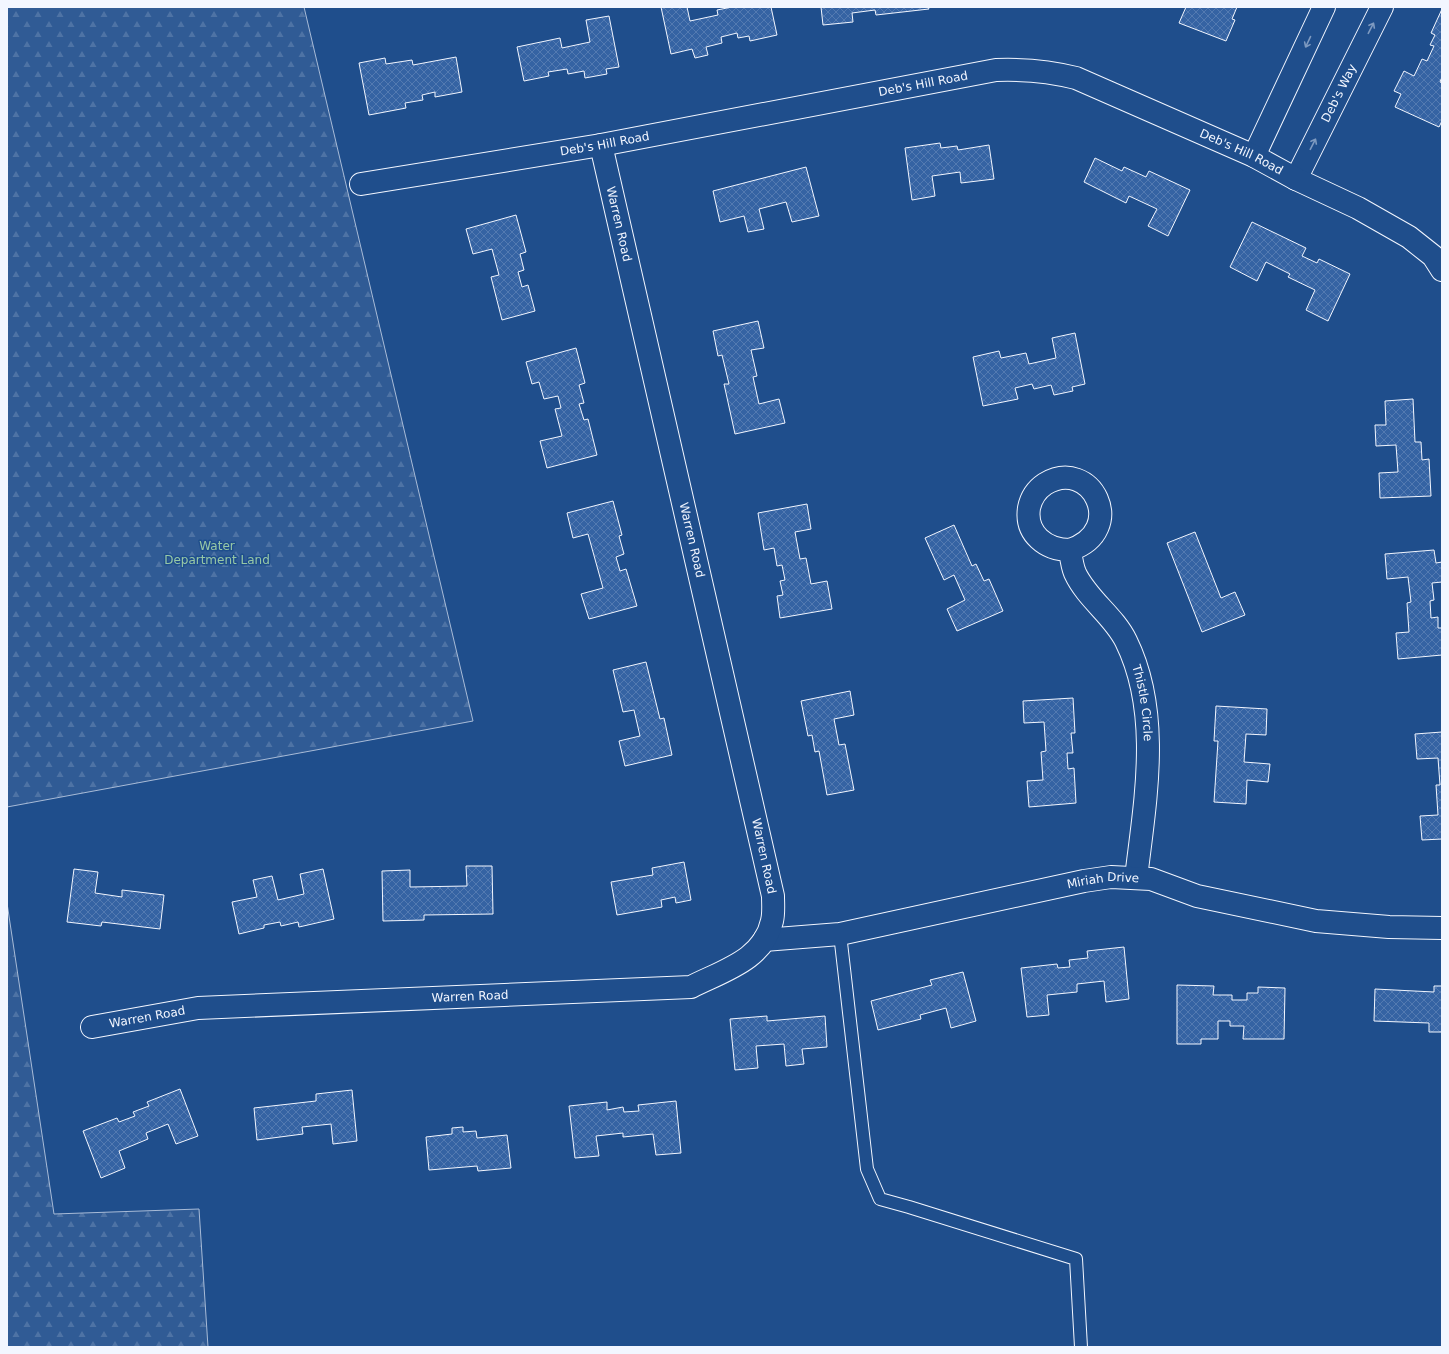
<svg xmlns="http://www.w3.org/2000/svg" width="1449" height="1354" font-family="'DejaVu Sans',sans-serif">
	<defs>
		<pattern id="forest-firs" width="22" height="20" patternUnits="userSpaceOnUse"><rect width="22" height="20" fill="#305b95"/><path d="M5 1l3.5 6h-7zM16 11l3.5 6h-7z" fill="#4e73a5"/></pattern>
		<pattern id="building-cross-hatch" width="8" height="8" patternUnits="userSpaceOnUse"><rect width="8" height="8" fill="#3563a3"/><path d="M0 0l8 8M0 8l8-8" fill="none" stroke="#537ab1"/></pattern>
	</defs>
	<rect width="100%" height="100%" fill="#1f4e8c"/>
	<path fill="url(#forest-firs)" stroke="#a8bbd7" d="M7,7H304L473,721L7,807Z
		M7,903L54,1214L199,1209L208,1347H7Z"/>
	<path fill="url(#building-cross-hatch)" stroke="#f2f6ff" d="M661,7H687L690,21L718,15L717,10L732,7H771L777,35L750,41L749,36L738,38L737,33L721,37L722,43L706,47L708,55L695,58L692,49L671,54Z
		M821,7H928L929,9L876,15L875,10L852,13L853,22L823,25Z
		M1186,7H1237L1232,19L1235,20L1226,41L1179,23Z
		M1442,9V77L1440,82L1442,83V121L1439,127L1395,107L1401,94L1394,91L1404,71L1414,76L1422,59L1427,61L1434,46L1430,45L1435,35L1431,33Z
		M609,16L619,67L606,69L607,74L585,78L584,71L568,74L567,69L548,72L549,76L524,81L517,47L560,38L562,48L590,42L586,20Z
		M456,57L462,92L435,97V92L422,95L423,100L405,103L406,108L369,115L359,63L385,58L386,64L412,60L413,65Z
		M940,143L941,148L957,146L958,150L989,145L994,179L961,183L960,172L932,176L935,196L912,200L905,148Z
		M1095,158L1122,171L1124,167L1146,177L1149,171L1190,190L1168,236L1148,226L1157,209L1129,196L1126,203L1084,182Z
		M806,167L819,216L792,222L786,202L759,209L764,229L748,232L744,216L720,222L713,191Z
		M516,215L526,252L520,254L524,270L518,272L522,287L528,285L535,311L502,320L491,277L499,275L492,249L473,254L466,229Z
		M1252,222L1306,248L1302,256L1317,263L1319,259L1350,274L1328,321L1306,310L1315,290L1288,277L1290,274L1266,262L1257,281L1230,267Z
		M758,321L764,348L751,350L757,376L753,377L759,404L779,399L785,423L735,434L724,384H729L722,355L718,356L713,331Z
		M1075,333L1085,384L1072,387L1073,391L1054,395L1051,385L1034,389L1032,384L1015,388L1018,399L983,406L973,357L999,351L1001,358L1026,353L1029,364L1056,358L1052,338Z
		M576,348L585,383L579,385L584,403L579,404L584,420L588,419L597,455L547,468L540,441L562,436L555,409L561,408L558,396L544,399L539,382L532,384L526,362Z
		M1413,399L1415,442H1421L1422,460L1429,459L1431,496L1380,498L1379,473L1398,472L1396,445L1376,446L1375,425H1386L1385,401Z
		M613,501L622,535L619,536L624,554L616,557L620,571L626,569L637,606L589,619L581,594L603,588L588,534L573,538L567,513Z
		M807,504L811,529L795,532L800,559L806,558L811,584L827,581L832,609L780,618L777,596L783,595L780,581L785,580L782,565L777,566L774,548L764,550L758,513Z
		M954,525L972,566L976,564L984,581L989,579L1003,611L957,631L947,609L965,600L954,575L944,580L925,538Z
		M1195,532L1221,598L1235,592L1245,615L1202,632L1167,543Z
		M1434,550L1436,563L1442,562V582L1432,583L1434,600L1430,601L1431,618L1438,617V628H1442V655L1398,659L1396,633L1409,632L1407,603L1411,602L1408,577L1387,579L1385,554Z
		M646,662L660,719L664,718L672,755L625,766L619,741L640,736L634,710L623,712L613,670Z
		M850,691L854,715L834,719L839,745L845,744L854,790L827,795L819,751L815,752L812,735L808,736L801,701Z
		M1073,698L1075,733H1071L1073,753H1067L1068,769L1074,768L1076,803L1029,807L1027,781L1043,780L1041,752L1046,751L1044,722L1024,723L1023,701Z
		M1216,706L1267,709L1266,735L1246,734L1244,762L1270,764L1268,782L1247,780L1246,804L1214,802L1218,741H1214Z
		M1442,732V839L1422,840L1420,816L1438,815L1436,785H1440L1438,758L1417,759L1415,734Z
		M684,862L691,900L676,903L675,897L661,900L662,907L617,915L611,882L653,875L652,868Z
		M466,866H492L493,914L424,915V920L383,921L382,871L410,870V887L467,886Z
		M74,869L98,872L95,893L122,897V890L164,895L160,929L102,922L101,926L67,922Z
		M323,869L334,919L299,927L298,922L281,926L280,922L264,925V928L239,934L232,902L257,897L253,880L272,876L278,900L304,894L300,874Z
		M1124,947L1129,999L1106,1002L1104,981L1077,984V992L1047,995L1049,1015L1027,1017L1021,968L1057,964L1058,968L1070,967L1069,960L1088,958L1087,951Z
		M963,972L976,1021L951,1028L946,1008L920,1015L921,1019L878,1030L871,1001L932,985L930,980Z
		M1177,985L1214,986L1213,995H1232V1000H1247V993H1258V987L1285,988L1284,1039H1243L1244,1026H1230V1021H1218V1039H1201V1044H1177Z
		M1434,986H1442V1032H1429V1023L1374,1021L1375,989L1434,992Z
		M767,1016V1021L825,1016L827,1047L802,1049L804,1064L786,1066L784,1044L756,1046L758,1068L735,1070L730,1019Z
		M180,1089L198,1136L176,1144L168,1124L146,1133L148,1139L119,1151L125,1168L101,1178L83,1131L117,1118L119,1122L135,1116L133,1112L149,1106L147,1102Z
		M352,1090L357,1141L333,1144L331,1124L302,1127L303,1134L257,1140L254,1108L316,1101V1094Z
		M676,1101L681,1153L656,1155L653,1134L623,1137V1133L596,1136L599,1156L575,1158L569,1106L607,1102V1110L623,1107L624,1112L639,1111L638,1105Z
		M463,1127V1132L476,1131L477,1138L507,1135L511,1168L478,1171L477,1166L429,1170L426,1137L452,1134V1128Z"/>
	<g fill="none" stroke-linecap="round" stroke-linejoin="round">
		<g stroke="#f2f6ff" stroke-width="14">
			<path id="service" d="M840,934L867,1169L880,1199L909,1207L1076,1259L1081,1347"/>
		</g>
		<g stroke="#f2f6ff" stroke-width="24">
			<g id="minor">
				<path d="M1254,156L1324,7"/>
				<path id="s1" d="M1296,179L1382,7"/>
				<path id="s2" d="M361,184L601,145L996,70C1024,69 1049,71 1076,78L1254,156L1296,179L1358,208L1409,237L1433,256L1442,270"/>
				<path id="s3" d="M1070,550C1129,530 1091,456 1045,484C1036,490 1031,498 1029,508C1025,534 1046,550 1070,550C1071,557 1072,566 1075,573C1087,599 1114,616 1126,641C1162,714 1145,801 1136,878"/>
				<path id="s4" d="M764,940L840,934L1084,881L1111,877L1151,879L1197,896L1316,921L1389,927L1442,928"/>
				<path id="s5" d="M92,1027L198,1008L691,987C722,971 764,960 772,921C774,913 773,904 773,896L601,145"/>
			</g>
		</g>
		<use href="#service" stroke="#1f4e8c" stroke-width="12"/>
		<use href="#minor" stroke="#1f4e8c" stroke-width="22"/>
	</g>
	<defs><path id="oneway-shaft" d="M-6 0H5M1.5-3L5.5 0L1.5 3" fill="none" stroke-width="1.6" stroke-linecap="round" stroke-linejoin="round"/></defs>
	<g stroke="#7e9ac0">
		<use href="#oneway-shaft" transform="translate(1371 28) rotate(-63)"/>
		<use href="#oneway-shaft" transform="translate(1308 42) rotate(115)"/>
		<use href="#oneway-shaft" transform="translate(1313 144) rotate(-63)"/>
	</g>
	<g text-anchor="middle" dominant-baseline="central" stroke-width="3" stroke-linejoin="round" paint-order="stroke">
		<g font-size="12" fill="#f2f6ff" stroke="#1f4e8c">
			<text stroke="none"><textPath href="#s2" startOffset="571">Deb's Hill Road</textPath></text>
			<text stroke="none"><textPath href="#s1" startOffset="96">Deb's Way</textPath></text>
			<text stroke="none"><textPath href="#s2" startOffset="247">Deb's Hill Road</textPath></text>
			<text stroke="none"><textPath href="#s2" startOffset="907">Deb's Hill Road</textPath></text>
			<text transform="translate(619 224) rotate(77)">Warren Road</text>
			<text transform="translate(692 540) rotate(77)">Warren Road</text>
			<text stroke="none"><textPath href="#s3" startOffset="398">Thistle Circle</textPath></text>
			<text transform="translate(764 856) rotate(78)">Warren Road</text>
			<text stroke="none"><textPath href="#s4" startOffset="345">Miriah Drive</textPath></text>
			<text stroke="none"><textPath href="#s5" startOffset="380">Warren Road</textPath></text>
			<text stroke="none"><textPath href="#s5" startOffset="56">Warren Road</textPath></text>
		</g>
		<g font-size="12" fill="#97c8a6" stroke="#1f4e8c">
			<text x="217" y="546">Water<tspan x="217" dy="14">Department Land</tspan></text>
		</g>
	</g>
	<rect width="1449" height="1354" fill="none" stroke="#f2f6ff" stroke-width="16"/>
</svg>
